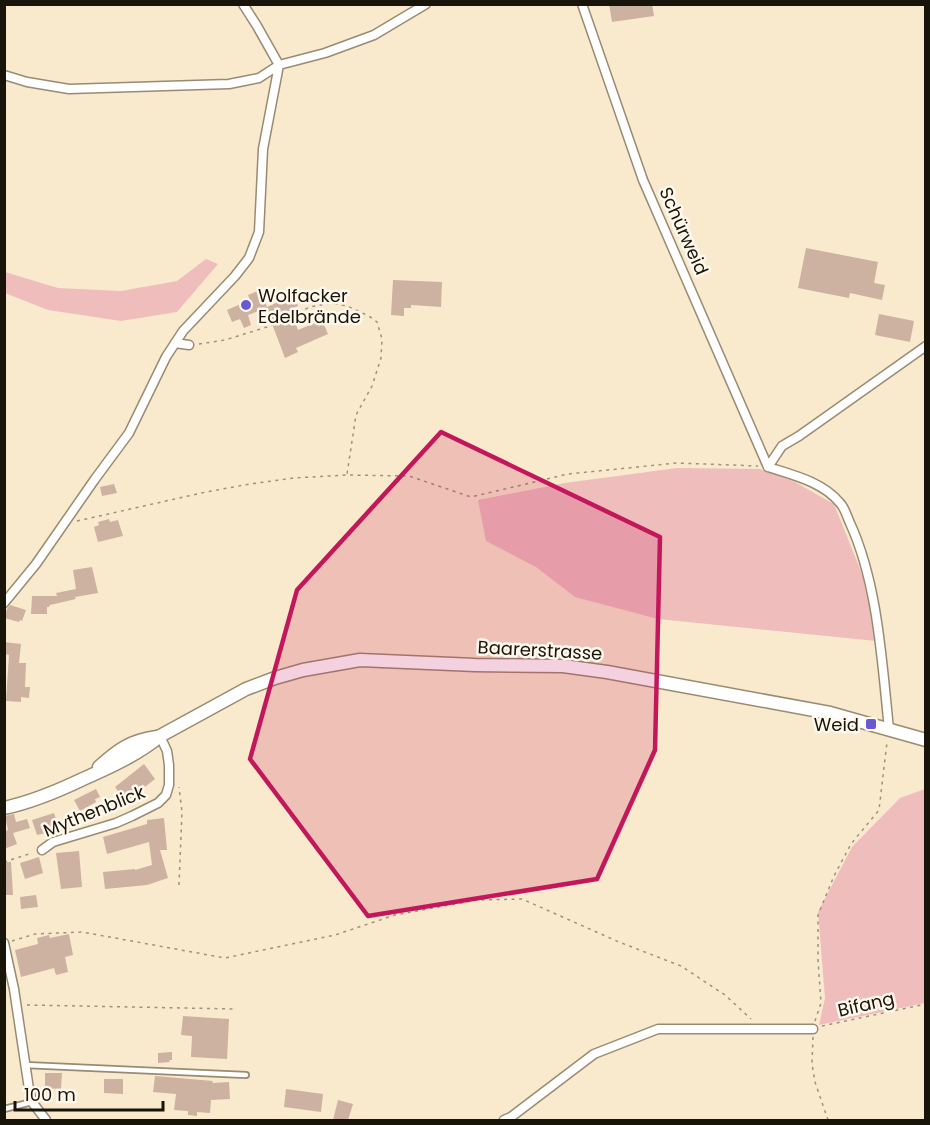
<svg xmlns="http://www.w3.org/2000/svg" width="930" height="1125" font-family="Poppins,sans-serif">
	<rect width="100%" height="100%" fill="#f9eace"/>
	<path fill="#f0bdbd" d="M206,259L218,264L177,312L121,321L48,310L5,293V272L58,288L121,291L177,281Z
		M677,468L760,469L795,482L834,504L870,594L876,641L658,619L575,597L536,567L486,541L478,500L565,483Z
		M925,789V1003L819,1025L825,998L818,912L852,847L900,798Z"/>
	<path fill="#cdb1a1" d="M609,4H652L654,16L612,22Z
		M806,248L878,262L874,283L885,285L882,300L850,293L849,298L798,288Z
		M393,280L442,282L441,307L411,305V308H404V316L391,315Z
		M260,290L267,307L294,295L298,306L290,309L298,330L322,320L328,334L296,348L298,352L285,358L266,308L248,315L251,325L244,328L240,319L232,322L227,310L250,300L248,295Z
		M879,314L914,321L910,342L875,335Z
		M114,484L117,493L102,496L100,487Z
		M109,519L110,522L118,520L123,536L98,542L94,527L99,525L98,522Z
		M92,567L98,593L75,597L76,599L50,605L49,607H47V614H31L32,596H57L56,593L76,589L73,570Z
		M10,605L26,610L22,621L20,620L19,622L4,618L7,609Z
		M4,642L21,644L19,663H26L25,687H30L29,698L21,697V702L6,701L9,655L4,654Z
		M144,764L155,779L126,802L115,787Z
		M96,789L100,797L95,799L96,802L80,811L74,800Z
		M54,813L60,830L37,835L32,820Z
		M14,814L16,822L27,819L30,828L13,833L17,844L4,849V832L8,830L5,816Z
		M164,818L167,850H160L168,878L147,885L105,889L103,872L135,869V870L152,865L149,842L107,854L103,837L147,824V820Z
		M79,851L82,887L61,889L56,853Z
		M39,857L43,873L25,879L20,863Z
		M4,862H11L13,895H4Z
		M36,895L38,907L21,909L20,897Z
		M69,934L73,955L65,957L68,972L56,975L54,968L21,977L15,950L38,944L37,938L49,935L50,938Z
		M183,1016L229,1019L227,1059L191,1057L192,1036L181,1035Z
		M172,1052V1060H169L170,1062L158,1063V1053Z
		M45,1073H62L61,1089L45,1088Z
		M155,1076L213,1081L212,1083L229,1082L230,1099L211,1100L210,1113L197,1112V1116L188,1115V1111L174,1110L176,1094L153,1092Z
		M104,1079H123V1094L104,1093Z
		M286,1089L323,1094L321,1112L284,1107Z
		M338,1100L353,1104L348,1120H333Z"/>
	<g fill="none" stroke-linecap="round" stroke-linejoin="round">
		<g stroke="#998b72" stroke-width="8">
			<path id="lane" d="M25,1065L246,1075
				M4,1109L32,1102"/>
		</g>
		<g stroke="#998b72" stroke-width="11">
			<path id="street" d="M582,4L643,180L768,467
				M4,75L27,82L69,89L229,84L259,78L279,65L325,53L374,35L426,4
				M175,343L189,345
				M768,467C793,475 823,482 840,503C845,508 847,517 850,523C878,584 882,663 889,729
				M768,467L782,446L799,436L926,346
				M4,603L36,564L95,479L129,433L166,357L183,331L235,276L249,258L259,232L263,149L279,65L257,26L243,4
				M42,850L53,842L116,823L132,816L158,803L166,795L169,785V765L167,751L160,736
				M4,943L14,989L29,1089L32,1102L46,1120
				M504,1120L511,1117L594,1054L658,1029H813"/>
		</g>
		<g stroke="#998b72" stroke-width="15">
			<path id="secondary" d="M99,767C119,749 130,741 157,737
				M4,808C32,802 58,791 83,779C110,767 137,755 160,736L246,689L275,678L303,670L360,660L475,665L563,666L607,672L830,713L926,740"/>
		</g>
		<path stroke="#9c917c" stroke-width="1.5" stroke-dasharray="3 4.5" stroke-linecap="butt" d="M199,344L225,340L267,327L310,307L331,303L347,306L369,316L377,322L382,339L381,358L372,386L356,415L347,474
			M77,521L206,492L250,484L294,478L347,475L409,476L471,497L568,474L677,463L758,466
			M4,862L32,853
			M179,885L182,812L179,787
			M12,941L35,934L82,932L225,958L335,935L395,915L477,900L522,899L619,942L681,966L725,995L751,1019
			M27,1005L236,1009
			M815,1021L821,1003L818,960V915L834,876L851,844L879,810L887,742
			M822,1026L926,1004
			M813,1037L812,1064L815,1082L828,1120"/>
		<use href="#lane" stroke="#fff" stroke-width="4.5"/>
		<use href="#street" stroke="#fff" stroke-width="8"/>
		<use href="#secondary" stroke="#fff" stroke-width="12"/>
	</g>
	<path fill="#c2185b" fill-opacity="0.2" stroke="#c2185b" stroke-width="4.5" stroke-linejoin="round" d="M441,432L660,537L655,750L597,879L368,916L250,759L297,590Z"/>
	<g fill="#695ad3" stroke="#fff8ed" stroke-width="2">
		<circle cx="246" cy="305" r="6"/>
		<rect x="865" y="718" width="12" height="12" rx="3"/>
	</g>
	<g text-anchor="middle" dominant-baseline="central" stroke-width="5" stroke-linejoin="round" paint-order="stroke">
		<g font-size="18" fill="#19140a" stroke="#fff8ed">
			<text transform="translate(684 231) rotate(66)">Schürweid</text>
			<text transform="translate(540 650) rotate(3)">Baarerstrasse</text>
			<text transform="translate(94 811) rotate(-22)">Mythenblick</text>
			<text transform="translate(866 1004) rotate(-13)">Bifang</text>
		</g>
		<g font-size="18" fill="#19140a" stroke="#fff8ed" text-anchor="start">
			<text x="258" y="295">Wolfacker<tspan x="258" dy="21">Edelbrände</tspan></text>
			<text x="859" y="724" text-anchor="end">Weid</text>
		</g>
	</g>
	<rect width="930" height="1125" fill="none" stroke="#19140a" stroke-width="12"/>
	<path d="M15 1101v9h148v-9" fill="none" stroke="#19140a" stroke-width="3"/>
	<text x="24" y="1101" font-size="18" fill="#19140a" stroke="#fff8ed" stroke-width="4.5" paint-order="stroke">100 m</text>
</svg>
